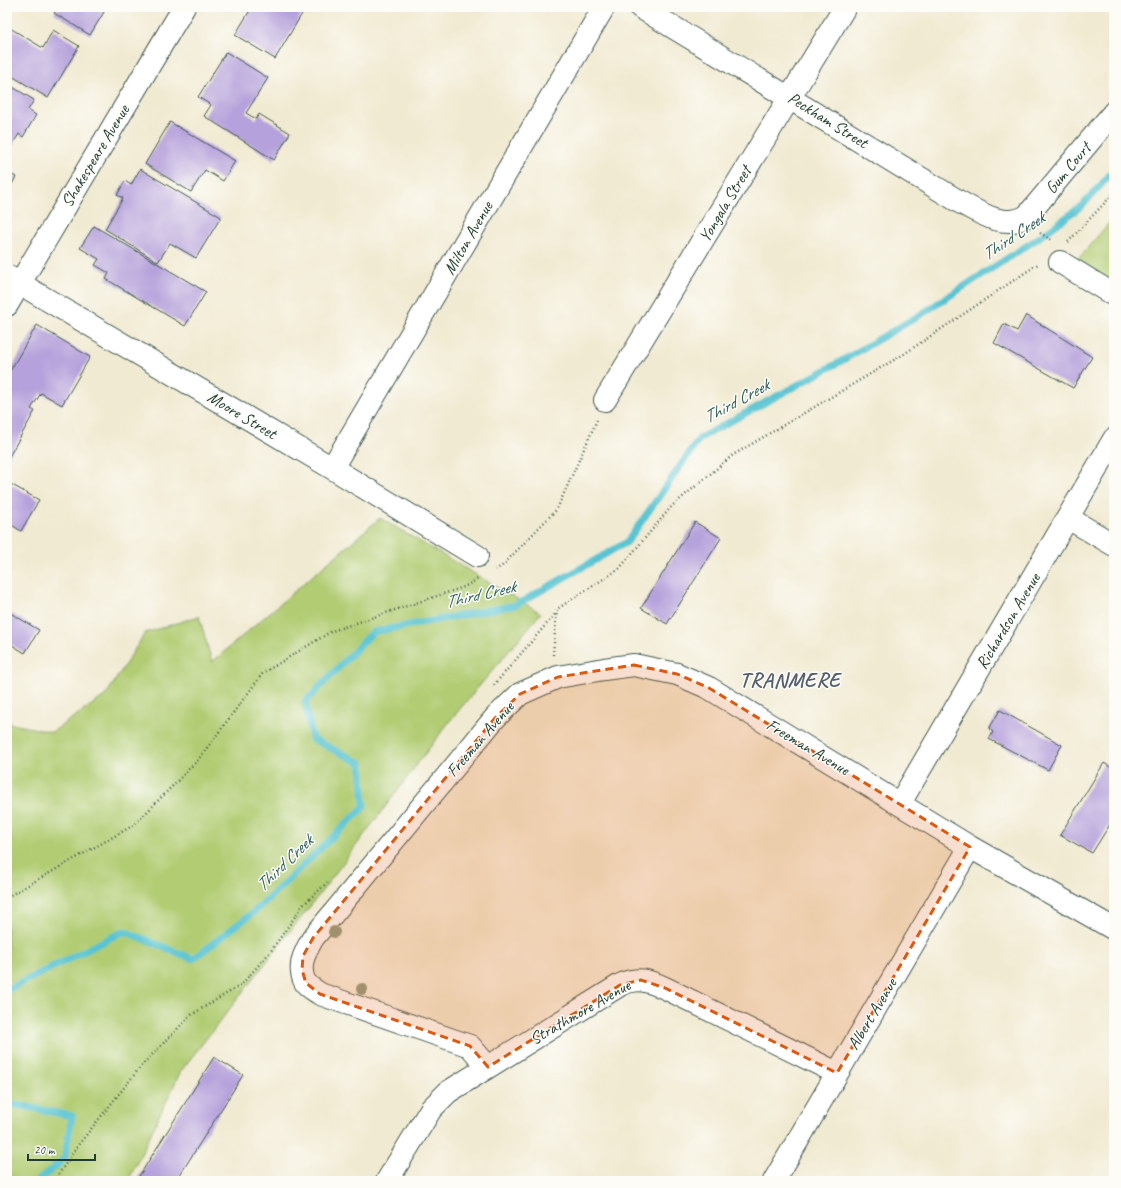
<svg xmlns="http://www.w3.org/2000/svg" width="1121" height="1188" font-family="Caveat,sans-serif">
	<rect width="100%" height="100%" fill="#fdfcf7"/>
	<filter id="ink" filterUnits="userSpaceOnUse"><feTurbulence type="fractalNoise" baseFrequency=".025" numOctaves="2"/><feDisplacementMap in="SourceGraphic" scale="8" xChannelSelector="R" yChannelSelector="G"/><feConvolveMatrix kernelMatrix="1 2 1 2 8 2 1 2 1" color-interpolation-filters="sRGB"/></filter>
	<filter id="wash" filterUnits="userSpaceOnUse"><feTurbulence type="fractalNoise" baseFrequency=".012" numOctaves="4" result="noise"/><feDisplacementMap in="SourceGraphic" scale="16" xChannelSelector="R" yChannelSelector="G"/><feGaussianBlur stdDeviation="0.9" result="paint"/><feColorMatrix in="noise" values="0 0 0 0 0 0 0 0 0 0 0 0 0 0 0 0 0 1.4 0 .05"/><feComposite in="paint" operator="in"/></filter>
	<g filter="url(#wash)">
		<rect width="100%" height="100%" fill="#f1ead2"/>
		<path fill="#b1cc72" stroke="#688453" d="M1114,217V282L1077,260Z
			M380,518L541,613L449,722L319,895L181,1071L128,1181H7V723L52,732L106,695L145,633L199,616L212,662Z"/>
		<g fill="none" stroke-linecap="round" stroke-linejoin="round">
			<path stroke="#58c4d2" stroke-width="7" d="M7,990L124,931L193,959L255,911L364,807L361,763L312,739L305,702L373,632L516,605L627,542L700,438L838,363L920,315L1034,241L1083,205L1114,170
				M7,1103L72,1116L64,1159L38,1181"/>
		</g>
		<g id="blocks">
			<path fill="#b5a1db" d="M58,7H98L104,12L90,35L54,13Z
				M252,7H306L275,59L235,35Z
				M10,28L43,48L53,30L79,46L48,98L7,73V32Z
				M226,52L268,78L246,113L256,119L259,114L290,133L274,160L204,116L211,105L198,97Z
				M11,86L34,100L28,110L36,115L23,137L19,134L7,153V93Z
				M170,122L235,161L223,181L205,170L191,192L145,164Z
				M140,169L221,217L196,258L170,243L158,262L105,229L123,198L117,195L125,181L131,185Z
				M7,172L16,177L7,193Z
				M94,226L206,292L185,326L106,279L109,273L95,265L99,259L80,248Z
				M1026,315L1092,357L1073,388L994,343L1004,324L1017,331Z
				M37,325L90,357L62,405L41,393L31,409L35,411L7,460V376Z
				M7,482L39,500L21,531L7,522Z
				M695,522L721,538L667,624L641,608Z
				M7,611L39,630L25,653L7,642Z
				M1000,710L1062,745L1048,770L989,739L993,732L989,729Z
				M1104,763L1114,769V818L1092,853L1060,835Z
				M214,1057L243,1075L176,1181H136Z"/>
		</g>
	</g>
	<g filter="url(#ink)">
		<use href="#blocks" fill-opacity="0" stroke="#3e574c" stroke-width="1"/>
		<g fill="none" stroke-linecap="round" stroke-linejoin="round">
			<g stroke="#3e574c" stroke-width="24">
				<path id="minor" d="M640,7L958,201C978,212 1004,230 1027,216L1114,112
					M1060,262L1114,295
					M7,276L332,468L477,556
					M7,305L184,7
					M605,400L845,7
					M332,468L604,7
					M1068,518L1114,545
					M900,803L1114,439
					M488,1067L470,1046L320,994C316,991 308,987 305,982C297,966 305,952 313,938L495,718L520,694L558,677L604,669L634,665L677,674L709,688L970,847L1114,929
					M387,1181L431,1109L448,1092L620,985C637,976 649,981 665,988L837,1073
					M774,1181L970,847"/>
			</g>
			<path stroke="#3e574c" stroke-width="2.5" stroke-dasharray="1 3" stroke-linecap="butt" d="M1040,233L1053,241
				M1068,242L1114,193
				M495,570L502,566L557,509L597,420
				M553,655L557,609L619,569L672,506L733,455L904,354L1038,264
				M494,685L556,613
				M7,897L134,825L198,760L263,673L332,631L464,587L478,579
				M54,1181L79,1144L142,1065L191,1015L241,985L271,951L303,905L329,881"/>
			<use href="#minor" stroke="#fff" stroke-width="22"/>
		</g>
		<g fill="#929f84">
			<circle cx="334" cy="932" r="6"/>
			<circle cx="362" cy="989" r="6"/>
		</g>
	</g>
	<path fill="#de580e" fill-opacity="0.2" stroke="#de580e" stroke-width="3" stroke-dasharray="8 5" stroke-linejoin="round" d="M634,665L677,674L709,688L970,847L837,1073L665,988L641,980L620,985L488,1067L470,1046L320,994L306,983L302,970L303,956L313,938L495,718L520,694L558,677Z"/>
	<g text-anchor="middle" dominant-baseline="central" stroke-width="3" stroke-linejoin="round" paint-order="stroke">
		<g font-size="17" fill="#1f3d34" stroke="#fdfcf7">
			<text transform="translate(828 120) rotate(32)">Peckham Street</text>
			<text transform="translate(95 156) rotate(-59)">Shakespeare Avenue</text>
			<text transform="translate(1068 168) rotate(-50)">Gum Court</text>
			<text transform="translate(725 204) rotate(-59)">Yongala Street</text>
			<text transform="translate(468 238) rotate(-60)">Milton Avenue</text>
			<text transform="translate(242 415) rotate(31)">Moore Street</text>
			<text transform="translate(1008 621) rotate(-59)">Richardson Avenue</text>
			<text transform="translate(480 739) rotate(-49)">Freeman Avenue</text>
			<text transform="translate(808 747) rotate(31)">Freeman Avenue</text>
			<text transform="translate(580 1012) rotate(-30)">Strathmore Avenue</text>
			<text transform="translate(872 1014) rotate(-59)">Albert Avenue</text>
		</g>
		<g font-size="18" font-style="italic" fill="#2d5f5c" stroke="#fdfcf7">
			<text transform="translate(1013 236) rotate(-34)">Third Creek</text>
			<text transform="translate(736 401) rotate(-29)">Third Creek</text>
			<text transform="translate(480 594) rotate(-13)">Third Creek</text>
			<text transform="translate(284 863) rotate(-44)">Third Creek</text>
		</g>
		<g font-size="21" font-weight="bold" letter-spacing="1" fill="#54606e" stroke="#fdfcf7">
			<text x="790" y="680">TRANMERE</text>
		</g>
	</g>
	<rect width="1121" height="1188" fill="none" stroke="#fdfcf7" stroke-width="24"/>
	<path d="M28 1154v6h67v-6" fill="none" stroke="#1f3d34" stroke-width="2"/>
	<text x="34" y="1154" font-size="12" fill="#1f3d34" stroke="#fdfcf7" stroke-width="3" paint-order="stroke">20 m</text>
</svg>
